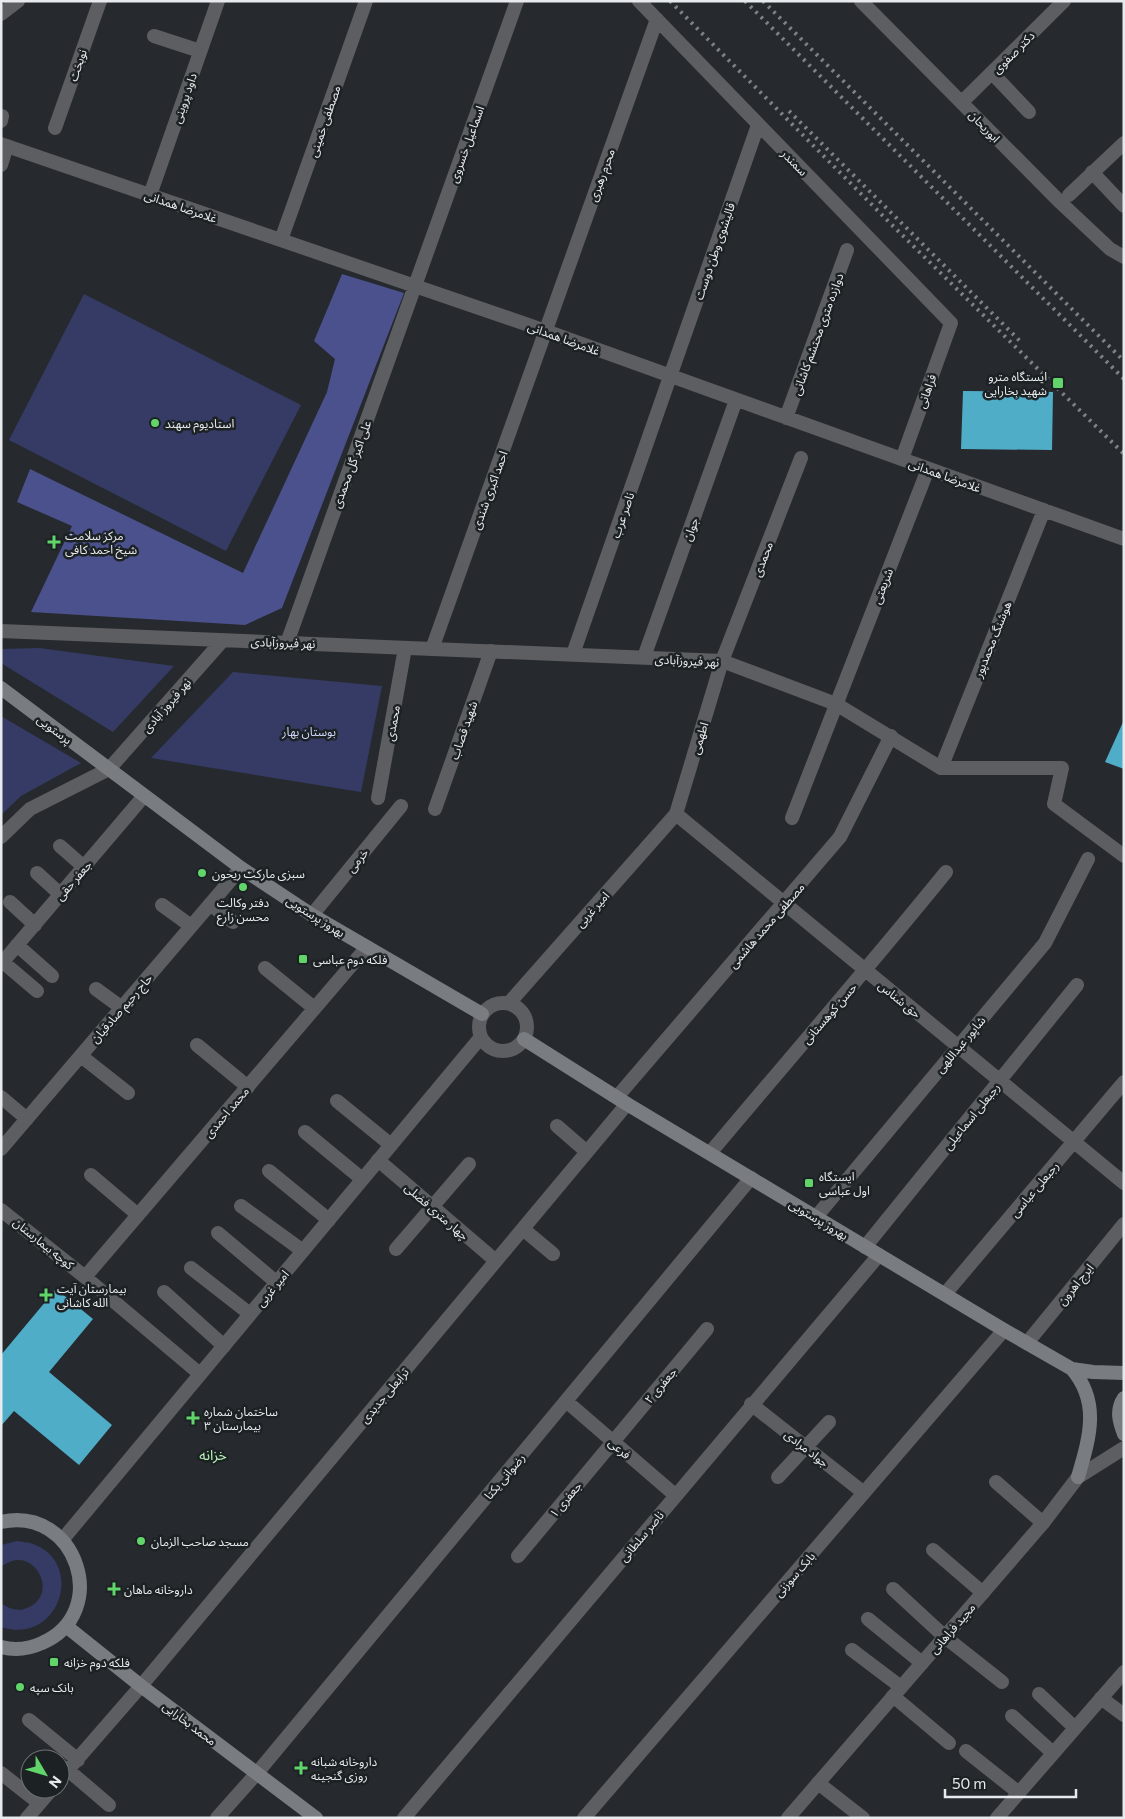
<svg xmlns="http://www.w3.org/2000/svg" width="1125" height="1819" font-family="Commissioner,'Noto Sans Arabic',sans-serif">
	<rect width="100%" height="100%" fill="#262a2e"/>
	<path fill="#363b65" d="M84,294L301,405L226,551L9,440Z
		M39,648L174,666L113,732L1,663V649Z
		M233,672L382,686L361,792L151,758Z
		M1,716L81,763L21,796L1,815Z
		M17,1541C22,1542 28,1542 33,1544C86,1563 59,1646 1,1627V1603C9,1609 18,1612 27,1608C62,1594 32,1541 1,1567V1545Z"/>
	<path fill="#4a518c" d="M342,274L404,293L282,608L245,625L31,612L72,526L17,502L30,469L243,573L327,392L335,359L314,341Z"/>
	<path fill="#50adc8" d="M963,391L1053,392L1052,450L961,449Z
		M1124,720V769L1105,762Z
		M56,1289L93,1319L49,1372L112,1425L79,1465L14,1411L1,1426V1355Z"/>
	<g fill="none" stroke-linecap="round" stroke-linejoin="round">
		<path stroke="#5d5e61" stroke-width="14" d="M639,1L951,323L902,459
			M861,1L1060,202L1110,249L1124,257
			M1,14L18,1
			M154,36L200,51
			M992,73L1029,112
			M962,102L1064,1
			M1,121L2,116
			M55,128L100,1
			M1,144L546,331L1124,539
			M1,165L7,146
			M1092,172L1124,206
			M150,195L218,1
			M1069,195L1124,143
			M281,240L366,1
			M786,418L847,250
			M801,458L722,661L676,814L1124,1183
			M287,643L517,1
			M432,649L657,19
			M573,654L758,125
			M644,657L736,400
			M941,768L1044,510
			M378,798L405,648
			M435,809L491,651
			M792,818L928,469
			M1,837L30,809L109,769
			M60,846L84,867
			M37,873L60,894
			M10,902L35,925
			M210,904L233,922
			M162,905L191,926
			M312,915L401,806
			M17,945L52,976
			M3,962L37,991
			M1,964L144,796
			M265,968L314,1008
			M96,989L122,1008
			M197,1045L248,1087
			M81,1056L128,1093
			M1,1097L27,1119
			M617,1097L840,837L891,736
			M337,1101L391,1145
			M557,1126L587,1152
			M305,1132L362,1179
			M1,1149L241,868
			M710,1153C789,1059 869,967 946,872
			M378,1160L496,1261
			M269,1171L329,1220
			M91,1175L138,1215
			M241,1206L303,1251
			M1,1210L85,1277L200,1374
			M816,1217L1045,943L1088,859
			M523,1229L553,1254
			M218,1233L276,1282
			M865,1247L1077,985
			M396,1249L469,1164
			M191,1268L250,1314
			M85,1277L367,947
			M164,1292L224,1346
			M945,1294L1124,1082
			M1027,1343L1124,1224
			M566,1401L675,1495
			M751,1404L864,1493
			M778,1477L829,1422
			M996,1482L1043,1523
			M933,1550L983,1593
			M518,1556L707,1329
			M893,1589L945,1637L1002,1682
			M868,1619L922,1663
			M852,1650L901,1687
			M1039,1694L1075,1728
			M893,1696L949,1743
			M1101,1698L1124,1715
			M1012,1716L1053,1753
			M29,1720L78,1760
			M966,1751L1019,1793
			M68,1770L109,1805
			M1,1773L39,1803
			M60,1779L141,1686L627,1104
			M818,1783L863,1818
			M27,1818L52,1789
			M217,1818L257,1773L751,1178
			M404,1818L879,1255
			M584,1818L1004,1330
			M997,1818L1124,1672"/>
		<path stroke="#5d5e61" stroke-width="14" d="M1,631L722,661L836,704L941,768H1062L1054,804L1124,856
			M109,769L223,640
			M509,1003L676,814
			M479 1027a24 24 0 1 1 48 0a24 24 0 1 1-48 0Z
			M63,1539L481,1037
			M788,1818L1043,1523L1078,1477L1124,1448"/>
		<path stroke="#797c80" stroke-width="14" d="M1,688L241,868L312,915L482,1014
			M524,1039L627,1104L1004,1330L1072,1369L1093,1372L1124,1373
			M1072,1369C1101,1403 1089,1439 1078,1477
			M1124,1398C1116,1410 1119,1421 1124,1434
			M1,1522C77,1505 112,1613 42,1643C29,1649 15,1651 1,1647
			M66,1626L141,1686L316,1818"/>
		<path stroke="#7e8285" stroke-width="4" stroke-dasharray="2.5 5" stroke-linecap="butt" d="M670,1L889,222L1124,454
			M745,1L1124,379
			M763,1L1124,361
			M789,111L1021,342"/>
	</g>
	<g fill="#61d46a" stroke="#1c2124" stroke-width="2">
		<rect x="1052" y="377" width="12" height="12" rx="2.5"/>
		<circle cx="155" cy="423" r="5"/>
		<path d="M51.5 534.5h5v5h5v5h-5v5h-5v-5h-5v-5h5z"/>
		<circle cx="202" cy="873" r="5"/>
		<circle cx="243" cy="887" r="5"/>
		<rect x="298" y="954" width="10" height="10" rx="2.5"/>
		<rect x="804" y="1178" width="10" height="10" rx="2.5"/>
		<path d="M43.5 1287.5h5v5h5v5h-5v5h-5v-5h-5v-5h5z"/>
		<path d="M190.5 1410.5h5v5h5v5h-5v5h-5v-5h-5v-5h5z"/>
		<circle cx="141" cy="1541" r="5"/>
		<path d="M111.5 1581.5h5v5h5v5h-5v5h-5v-5h-5v-5h5z"/>
		<rect x="49" y="1657" width="10" height="10" rx="2.5"/>
		<circle cx="20" cy="1687" r="5"/>
		<path d="M298.5 1760.5h5v5h5v5h-5v5h-5v-5h-5v-5h5z"/>
	</g>
	<g text-anchor="middle" dominant-baseline="central" stroke-width="5" stroke-linejoin="round" paint-order="stroke">
		<g font-size="12" fill="#e8ebed" stroke="#1c2124">
			<text transform="translate(1013 52) rotate(-45)">دکتر صفوی</text>
			<text transform="translate(77 65) rotate(-71)">نوبخت</text>
			<text transform="translate(184 98) rotate(-71)">داود پروینی</text>
			<text transform="translate(324 121) rotate(-71)">مصطفی خمینی</text>
			<text transform="translate(985 126) rotate(46)">ابوریحان</text>
			<text transform="translate(466 144) rotate(-70)">اسماعیل خسروی</text>
			<text transform="translate(795 162) rotate(46)">سمندر</text>
			<text transform="translate(601 175) rotate(-70)">محرم رهبری</text>
			<text transform="translate(181 206) rotate(19)">غلامرضا همدانی</text>
			<text transform="translate(714 251) rotate(-71)">قالیشوی وطن دوست</text>
			<text transform="translate(817 334) rotate(-70)">دوازده متری محتشم کاشانی</text>
			<text transform="translate(564 338) rotate(20)">غلامرضا همدانی</text>
			<text transform="translate(926 391) rotate(-70)">فراهانی</text>
			<text transform="translate(351 464) rotate(-70)">علی اکبر گل محمدی</text>
			<text transform="translate(945 475) rotate(20)">غلامرضا همدانی</text>
			<text transform="translate(489 490) rotate(-70)">احمد اکبری شندی</text>
			<text transform="translate(622 515) rotate(-71)">ناصر عرب</text>
			<text transform="translate(690 529) rotate(-70)">جوان</text>
			<text transform="translate(762 559) rotate(-69)">محمدی</text>
			<text transform="translate(882 586) rotate(-69)">شریعتی</text>
			<text transform="translate(992 639) rotate(-68)">هوشنگ محمدپور</text>
			<text transform="translate(283 642) rotate(2)">نهر فیروزآبادی</text>
			<text transform="translate(687 660) rotate(3)">نهر فیروزآبادی</text>
			<text transform="translate(166 705) rotate(-49)">نهر فیروز آبادی</text>
			<text transform="translate(392 723) rotate(-80)">محمدی</text>
			<text transform="translate(55 729) rotate(37)">پرستویی</text>
			<text transform="translate(463 730) rotate(-71)">شهید قصاب</text>
			<text transform="translate(699 738) rotate(-73)">اطهمی</text>
			<text transform="translate(357 860) rotate(-51)">خرمی</text>
			<text transform="translate(73 880) rotate(-49)">جعفر حقی</text>
			<text transform="translate(592 909) rotate(-48)">امیر غربی</text>
			<text transform="translate(316 916) rotate(32)">بهروز پرستویی</text>
			<text transform="translate(766 925) rotate(-49)">مصطفی محمد هاشمی</text>
			<text transform="translate(900 999) rotate(39)">حق شناس</text>
			<text transform="translate(121 1008) rotate(-49)">حاج رحیم صادقیان</text>
			<text transform="translate(829 1013) rotate(-49)">حسن کوهستانی</text>
			<text transform="translate(960 1044) rotate(-50)">شاپور عبداللهی</text>
			<text transform="translate(226 1112) rotate(-50)">محمد احمدی</text>
			<text transform="translate(971 1116) rotate(-51)">رجبعلی اسماعیلی</text>
			<text transform="translate(1034 1189) rotate(-50)">رجبعلی عباسی</text>
			<text transform="translate(437 1211) rotate(41)">چهار متری فضلی</text>
			<text transform="translate(819 1219) rotate(31)">بهروز پرستویی</text>
			<text transform="translate(44 1243) rotate(39)">کوچه بیمارستان</text>
			<text transform="translate(1075 1284) rotate(-51)">ایرج اهرون</text>
			<text transform="translate(272 1288) rotate(-50)">امیر غربی</text>
			<text transform="translate(660 1385) rotate(-50)">جعفری ۲</text>
			<text transform="translate(384 1395) rotate(-50)">ترابعلی جدیدی</text>
			<text transform="translate(620 1448) rotate(41)">فرعی</text>
			<text transform="translate(807 1448) rotate(38)">جواد مرادی</text>
			<text transform="translate(504 1476) rotate(-50)">رضوانی یکتا</text>
			<text transform="translate(565 1499) rotate(-50)">جعفری ۱</text>
			<text transform="translate(641 1536) rotate(-50)">ناصر سلطانی</text>
			<text transform="translate(794 1574) rotate(-49)">بابک سوزنی</text>
			<text transform="translate(952 1628) rotate(-49)">مجید فراهانی</text>
			<text transform="translate(190 1723) rotate(37)">محمد بخارایی</text>
		</g>
		<g font-size="12" fill="#e8ebed" stroke="#1c2124" text-anchor="start">
			<text x="1047" y="376" text-anchor="end">ایستگاه مترو<tspan x="1047" dy="14">شهید بخارایی</tspan></text>
			<text x="165" y="423">استادیوم سهند</text>
			<text x="65" y="535">مرکز سلامت<tspan x="65" dy="14">شیخ احمد کافی</tspan></text>
			<text x="212" y="873">سبزی مارکت ریحون</text>
			<text x="243" y="902" text-anchor="middle">دفتر وکالت<tspan x="243" dy="14">محسن زارع</tspan></text>
			<text x="313" y="959">فلکه دوم عباسی</text>
			<text x="819" y="1176">ایستگاه<tspan x="819" dy="14">اول عباسی</tspan></text>
			<text x="57" y="1288">بیمارستان آیت<tspan x="57" dy="14">الله کاشانی</tspan></text>
			<text x="204" y="1411">ساختمان شماره<tspan x="204" dy="14">۳ بیمارستان</tspan></text>
			<text x="151" y="1541">مسجد صاحب الزمان</text>
			<text x="124" y="1589">داروخانه ماهان</text>
			<text x="64" y="1662">فلکه دوم خزانه</text>
			<text x="30" y="1687">بانک سپه</text>
			<text x="311" y="1761">داروخانه شبانه<tspan x="311" dy="14">روزی گنجینه</tspan></text>
		</g>
		<g font-size="12" fill="#d0d7fb" stroke="#1c2124">
			<text x="309" y="731">بوستان بهار</text>
		</g>
		<g font-size="14" fill="#b9f5b9" stroke="#1c2124">
			<text x="213" y="1454">خزانه</text>
		</g>
	</g>
	<rect width="1125" height="1819" fill="none" stroke="#e8ebed" stroke-width="5"/>
	<g transform="translate(45 1774) rotate(128)"><circle r="24" fill="#1c2124" stroke="#6e7274"/>
	<path d="M0-4L9 19L0 12L-9 19Z" fill="#61d46a"/>
	<text y="-8" font-size="14" font-weight="bold" text-anchor="middle" fill="#e8ebed">N</text>
	</g>
	<path d="M945 1789v8h131v-8" fill="none" stroke="#e8ebed" stroke-width="2.5"/>
	<text x="952" y="1789" font-size="15" fill="#e8ebed" stroke="#1c2124" stroke-width="4" paint-order="stroke">50 m</text>
</svg>
